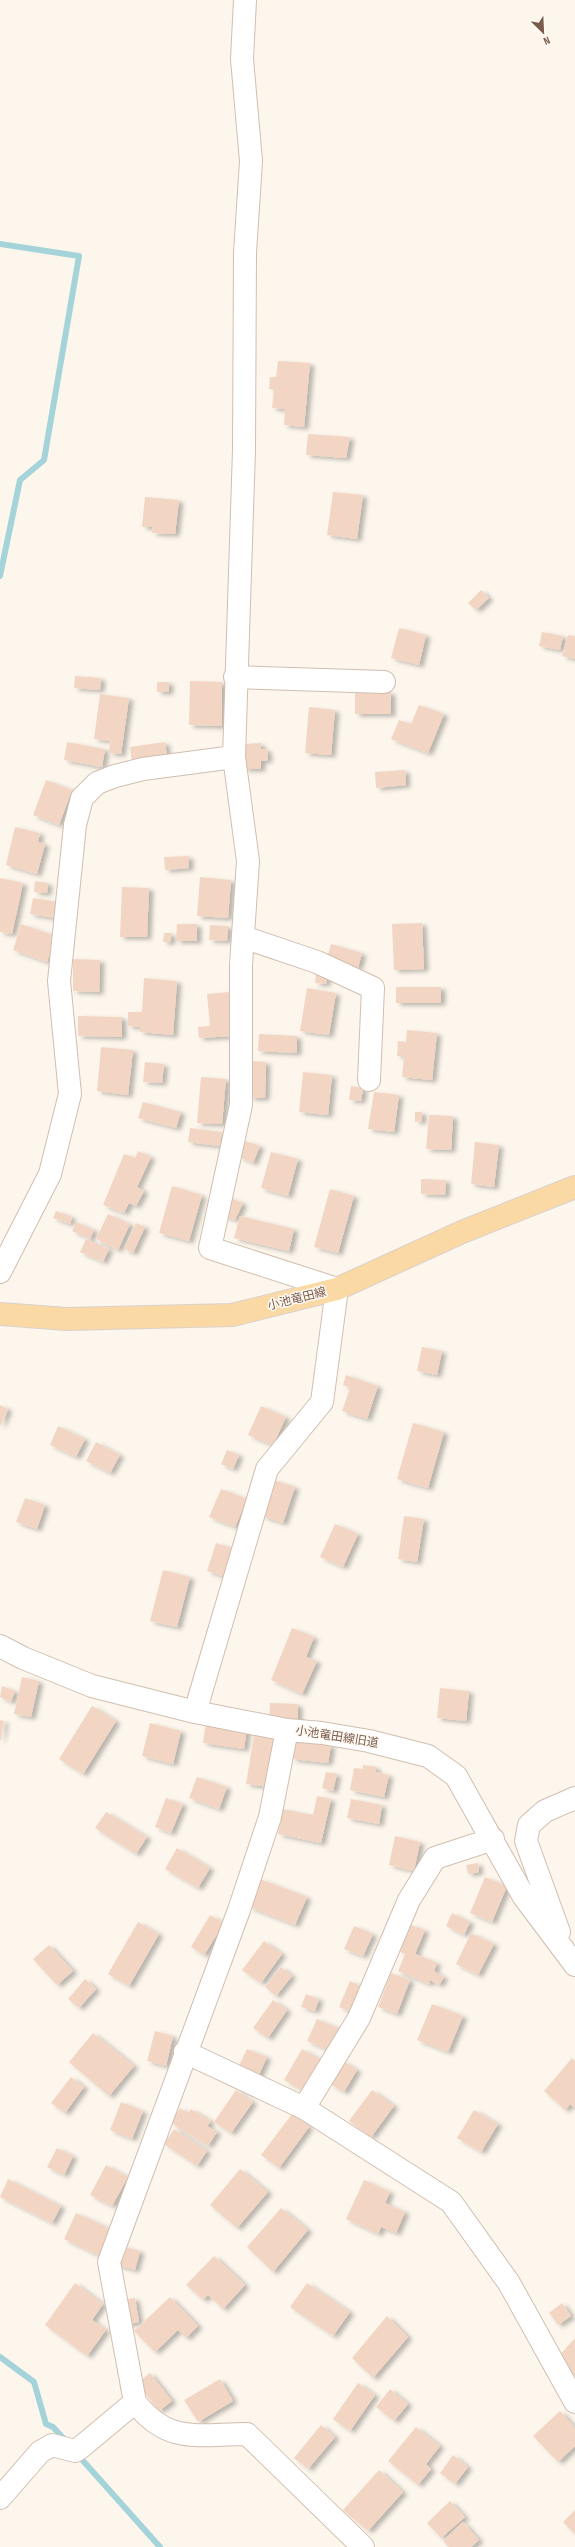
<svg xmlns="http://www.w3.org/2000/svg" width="575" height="2547" font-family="'Sofia Sans Condensed','Noto Sans JP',sans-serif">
	<defs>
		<filter id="shadow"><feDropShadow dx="4.5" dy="2.5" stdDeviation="2" flood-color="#0004"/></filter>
	</defs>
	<rect width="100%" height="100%" fill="#fdf6ec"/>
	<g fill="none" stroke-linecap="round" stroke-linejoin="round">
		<path stroke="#a5d3da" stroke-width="6" d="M0,244L79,256L44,460L20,480L0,576
			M0,2357L34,2382L46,2424L53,2427L67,2442
			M77,2454L160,2547"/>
	</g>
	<path fill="#f3d5c3" filter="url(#shadow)" d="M278,361L310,363L304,427L284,425L285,409L272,408L274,389H269L270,377H276Z
		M308,434L350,437L346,458L306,455Z
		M333,492L363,495L357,539L327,535Z
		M145,497L179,500L175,534L152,533L153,527H142Z
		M481,590L489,598L476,610L468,603Z
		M399,628L426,635L419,665L391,658Z
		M542,632L563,636L560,650L539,646Z
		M568,635L575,636V659L562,656Z
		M75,676L101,678L100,690L74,688Z
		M190,681L222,682V726L189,725Z
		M157,682H169V692H157Z
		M355,692H391V714H355Z
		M100,694L129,698L121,754L109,753L110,741L94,739Z
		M419,705L444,714L428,753L391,739L399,720L411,724Z
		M309,707L335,710L331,755L305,753Z
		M67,742L105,749L102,767L64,760Z
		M165,742L167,757L132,762L130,747Z
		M261,743V749H267L268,760L261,761V769H244V744Z
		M405,770L406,785L376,788L375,772Z
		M46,780L72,790L59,825L33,815Z
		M15,827L40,833L38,842L45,844L37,874L6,865Z
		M189,856V868L165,870L164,857Z
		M200,877L231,880L228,918L197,916Z
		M0,878L23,883L12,934L0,932Z
		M35,881L48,883L47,893L34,892Z
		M122,887L149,888L147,937H120Z
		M33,898L58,902L55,918L30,914Z
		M422,923L424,969L394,970L392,924Z
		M21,924L56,936L47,962L13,950Z
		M177,924H197V941H176Z
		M210,925L228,926L227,941L209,940Z
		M164,933H171V942H163Z
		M331,944L362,953L358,968L327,958Z
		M73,959L100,960L99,992L73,991Z
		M316,974L327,975L326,984L315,983Z
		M144,978L177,981L173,1035L140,1032V1027L128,1026V1012H142Z
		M396,987H441V1003H396Z
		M307,988L336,993L329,1035L300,1031Z
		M229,992L233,1036L199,1038L198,1027L210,1026L207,994Z
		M78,1016L122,1017V1037L78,1036Z
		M407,1030L437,1033L432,1080L402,1077L404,1056H397L398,1041L406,1042Z
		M259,1034L297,1036V1053L258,1051Z
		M101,1047L133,1050L128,1095L97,1091Z
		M252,1061L266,1062L265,1098H250Z
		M145,1062L164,1064L162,1083L143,1082Z
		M303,1072L332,1075L328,1115L299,1112Z
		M201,1077L226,1079L222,1124L197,1123Z
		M351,1086L363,1088L361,1101L349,1100Z
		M374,1092L399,1095L394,1132L368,1129Z
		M143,1102L181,1112L176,1128L138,1118Z
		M415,1112H422V1121L415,1122Z
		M429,1115L453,1116L451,1150L426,1149Z
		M190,1128L222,1132L220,1146L188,1142Z
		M246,1141L260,1146L253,1163L239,1157Z
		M475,1142L499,1145L494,1187L471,1184Z
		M138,1151L151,1157L137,1187L144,1191L136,1206L129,1203L124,1213L103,1205L124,1154L135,1158Z
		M271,1152L298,1159L288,1196L261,1188Z
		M421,1179L446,1180L445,1195L421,1194Z
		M172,1186L202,1195L189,1241L159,1233Z
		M330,1189L354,1196L338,1253L314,1247Z
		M228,1197L243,1203L235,1220L221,1215Z
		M56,1211L72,1217L70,1224L53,1218Z
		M108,1214L130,1224L118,1250L96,1239Z
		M240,1216L294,1229L289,1251L234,1238Z
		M76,1222L94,1230L90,1239L72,1231Z
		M136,1223L145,1227L133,1253L124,1249Z
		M86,1239L109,1249L103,1262L80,1252Z
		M422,1347L442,1351L437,1375L417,1371Z
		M346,1375L378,1386L367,1419L342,1411L350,1388L343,1385Z
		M0,1405L8,1409L0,1427Z
		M261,1406L286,1417L273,1445L248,1435Z
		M413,1423L444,1432L428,1488L397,1479Z
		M58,1426L85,1439L76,1457L50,1445Z
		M96,1442L120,1455L110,1473L86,1461Z
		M227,1450L239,1455L233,1469L221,1464Z
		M274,1480L295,1487L283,1523L262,1516Z
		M221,1489L247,1499L235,1527L209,1517Z
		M25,1498L45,1505L37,1529L16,1522Z
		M404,1516L424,1519L417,1562L398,1559Z
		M335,1524L358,1534L343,1567L320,1557Z
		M216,1543L235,1549L226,1577L207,1571Z
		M163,1570L190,1577L177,1627L150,1621Z
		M292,1628L314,1637L306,1657L317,1661L302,1694L271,1680Z
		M22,1677L39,1681L31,1717L14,1714Z
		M2,1686L15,1691L11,1702L0,1697Z
		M440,1688L469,1691L466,1721L437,1718Z
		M270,1703L298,1704V1723H269Z
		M92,1706L116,1721L83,1774L59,1759Z
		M0,1720L4,1721L1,1740H0Z
		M206,1722L247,1728L244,1749L203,1743Z
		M150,1723L181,1731L173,1764L142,1756Z
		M254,1735L277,1739L270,1787L246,1784Z
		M295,1741L331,1745L328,1763L292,1759Z
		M363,1765L376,1767V1772L389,1775L384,1797L350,1790L354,1768L363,1769Z
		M326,1772L337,1774L333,1791L322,1788Z
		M197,1777L227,1787L219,1809L189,1798Z
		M317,1796L331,1799L321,1843L278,1834L283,1809L313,1815Z
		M166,1798L183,1804L171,1833L155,1827Z
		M351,1799L382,1805L379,1824L347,1818Z
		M106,1812L147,1837L136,1854L95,1828Z
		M395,1836L420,1842L414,1871L389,1865Z
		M177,1848L210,1868L198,1888L165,1869Z
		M478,1863L479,1872L468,1874L466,1865Z
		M485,1877L507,1886L492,1922L470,1913Z
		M260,1879L307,1897L295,1925L249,1907Z
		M452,1913L470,1922L464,1935L446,1926Z
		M210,1915L224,1923L204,1955L191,1947Z
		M138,1922L159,1934L129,1986L108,1974Z
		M411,1925L425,1930L415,1954L437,1963L434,1971L444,1977L439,1985L430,1980L429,1984L398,1971L405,1954L400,1952Z
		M354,1926L373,1934L363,1956L344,1949Z
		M471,1933L494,1944L478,1975L456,1964Z
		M264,1941L282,1954L261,1983L242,1970Z
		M49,1945L73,1971L57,1985L33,1959Z
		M281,1967L292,1976L276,1996L265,1987Z
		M391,1973L410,1980L397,2014L378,2007Z
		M85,1979L96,1989L79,2008L68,1999Z
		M350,1981L365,1988L354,2013L339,2007Z
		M306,1994L319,1999L315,2011L301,2007Z
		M273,2000L287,2010L268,2038L253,2028Z
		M432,2004L463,2016L448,2052L417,2040Z
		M317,2019L340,2029L331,2051L307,2041Z
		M155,2031L173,2036L166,2066L147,2061Z
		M93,2033L134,2066L109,2096L69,2062Z
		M247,2049L267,2057L257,2079L237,2070Z
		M302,2049L323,2061L306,2092L284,2080Z
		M572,2058L575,2061V2108L570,2104L565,2110L544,2091Z
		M343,2061L357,2070L344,2092L330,2084Z
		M71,2077L84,2087L65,2113L51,2103Z
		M236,2090L253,2102L231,2133L214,2122Z
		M372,2090L394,2106L371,2137L349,2121Z
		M121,2102L143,2111L132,2139L110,2130Z
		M180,2108L188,2113L191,2109L211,2121L207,2126L217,2132L208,2146L171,2123Z
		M474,2110L498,2124L481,2152L457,2138Z
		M292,2114L309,2127L279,2168L261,2155Z
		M174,2129L207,2151L197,2166L164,2144Z
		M57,2148L73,2156L64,2175L47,2167Z
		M106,2165L128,2177L112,2206L90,2195Z
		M240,2169L268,2192L237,2228L210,2205Z
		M8,2179L61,2206L52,2223L0,2197Z
		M364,2180L390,2192L385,2203L405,2212L396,2233L381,2227L378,2234L346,2219Z
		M281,2208L308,2230L273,2272L247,2247Z
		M76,2213L111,2229L98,2255L64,2239Z
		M121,2246L140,2251L135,2270L116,2265Z
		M214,2256L245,2285L223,2309L208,2295L203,2300L186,2285Z
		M75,2283L103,2304L92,2320L106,2330L87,2356L45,2325Z
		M307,2283L350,2312L333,2336L290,2307Z
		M170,2297L198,2326L186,2338L178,2330L155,2352L134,2331Z
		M135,2298L139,2322L125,2325L121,2300Z
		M562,2303L571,2316L558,2325L549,2313Z
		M387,2316L408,2337L373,2378L352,2358Z
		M575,2338V2389L558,2357Z
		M150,2373L172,2401L159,2411L137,2383Z
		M220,2379L233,2401L198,2422L184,2400Z
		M358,2383L375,2395L350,2431L333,2419Z
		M390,2389L408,2404L394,2421L376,2407Z
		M560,2411L575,2428V2446L558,2462L533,2436Z
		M321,2425L335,2437L308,2469L294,2458Z
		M416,2427L440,2446L426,2464L431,2469L418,2485L388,2461Z
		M453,2455L468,2467L455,2484L440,2473Z
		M379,2470L403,2492L368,2531L343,2510Z
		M450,2501L465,2517L441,2538L427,2523Z
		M575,2510V2534L563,2522Z
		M463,2522L479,2540L471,2547H449L443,2541Z"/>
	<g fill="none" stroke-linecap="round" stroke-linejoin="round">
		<g stroke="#d1beb0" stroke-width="24">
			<path id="minor" d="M235,677L384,682
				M243,937L317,962L373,988L369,1080
				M0,1272L50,1174L70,1094L59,981L75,825L82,798L97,783L115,776L143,769L234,757
				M0,1646L23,1658L92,1686L195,1712L287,1730L322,1733L369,1741L428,1756L456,1776L524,1897L575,1965
				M195,1712L267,1469L322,1402L337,1289L210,1248L241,1105V965L248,861L234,757L244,450L245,253L251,161L242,59L245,0
				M287,1730L270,1817L239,1910L109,2262L135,2402C168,2445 198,2434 247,2434L363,2547
				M559,1932L526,1841L529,1825L545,1811L575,1798
				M185,2052L304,2108L451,2202L509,2283L575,2402
				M304,2108L359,2018L409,1900L435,1858L493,1839
				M0,2498L40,2452L52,2445L75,2451L80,2448L135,2402"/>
		</g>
		<g stroke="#dad1cd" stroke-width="24">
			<path id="major" d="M0,1314L67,1319L232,1315L337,1289L462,1232L575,1187"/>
		</g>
		<use href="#minor" stroke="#fff" stroke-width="22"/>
		<use href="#major" stroke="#fbd9a5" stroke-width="22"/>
	</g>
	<g text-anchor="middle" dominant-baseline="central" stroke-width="3" stroke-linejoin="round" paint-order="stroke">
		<g font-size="12" fill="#7a5c4d" stroke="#fffaf3">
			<text transform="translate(297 1299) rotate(-14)">小池竜田線</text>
			<text transform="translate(337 1737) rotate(9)">小池竜田線旧道</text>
		</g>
	</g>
	<g transform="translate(543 32) rotate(156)" stroke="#fffaf3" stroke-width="3" paint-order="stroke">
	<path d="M0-3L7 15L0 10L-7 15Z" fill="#7a5c4d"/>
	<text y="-6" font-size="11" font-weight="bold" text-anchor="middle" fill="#7a5c4d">N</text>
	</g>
</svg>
